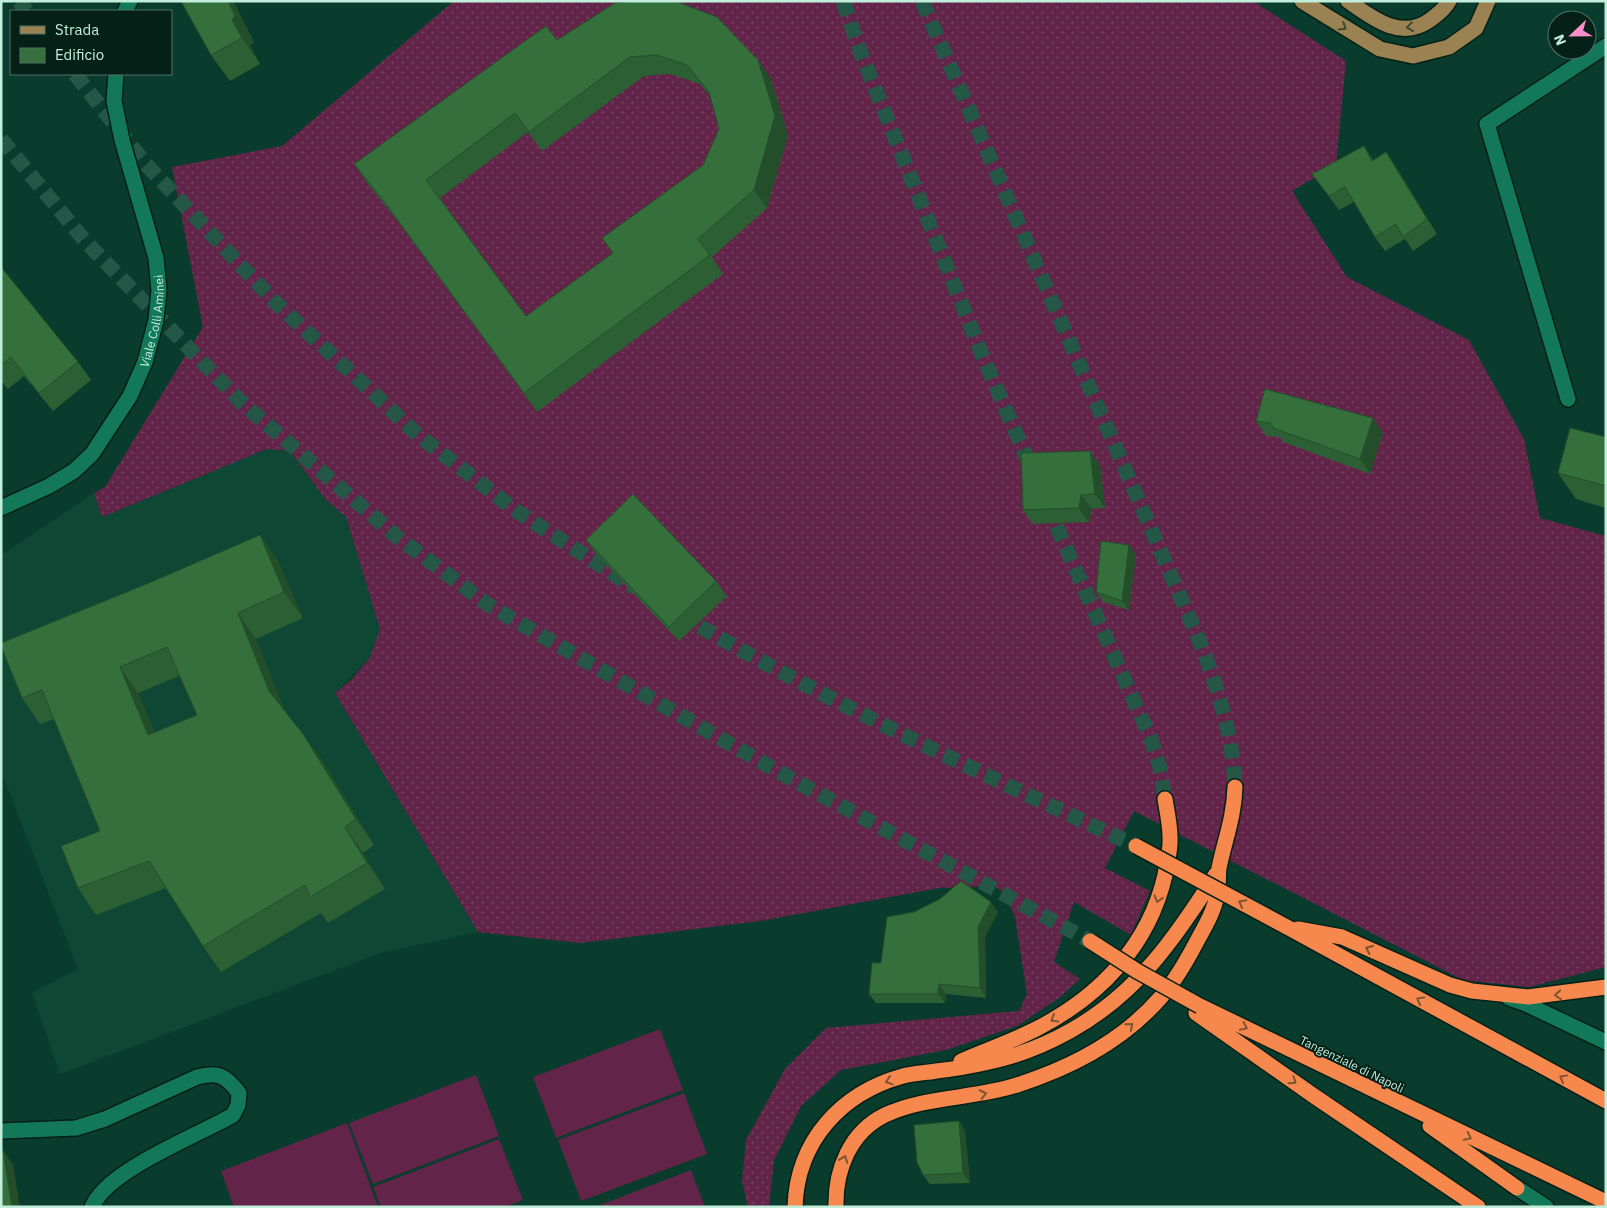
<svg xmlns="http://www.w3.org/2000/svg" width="1607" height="1208" font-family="'IBM Plex Sans',sans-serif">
	<defs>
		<pattern id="grass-dots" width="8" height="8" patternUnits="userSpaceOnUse" patternTransform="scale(1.25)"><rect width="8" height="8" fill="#622449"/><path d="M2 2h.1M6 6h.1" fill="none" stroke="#774463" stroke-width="1.8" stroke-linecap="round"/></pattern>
	</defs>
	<rect width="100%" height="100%" fill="#093c2c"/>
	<path fill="#0e4835" d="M267,449L290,451L325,499L346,517L380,629L370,657L335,693L478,932L381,953L60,1074L32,993L78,969L1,771V555L94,493L102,517Z"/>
	<path fill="url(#grass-dots)" d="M454,1H1253L1346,61L1336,165L1292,191L1347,277L1469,340L1524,439L1540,518L1606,536V967L1529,987L1463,980L1134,811L1105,868L1150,891L1131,935L1074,902L1054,962L1080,979L1059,998L1017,1026L946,1050L841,1070L801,1106L774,1160L769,1207H748L742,1181L746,1140L785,1069L826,1028L1019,1011L1027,994L1015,917L1005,894L995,886L939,888L760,921L580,943L478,932L335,693L352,679L370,657L380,629L346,517L325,499L290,451L267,449L102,517L94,493L105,487L203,327L172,167L282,146Z"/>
	<path fill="#622449" d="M660,1029L683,1090L556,1138L533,1077Z
		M476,1075L499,1136L373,1184L349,1123Z
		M684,1093L707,1154L581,1201L558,1140Z
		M347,1123L378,1207H234L221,1171Z
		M499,1139L523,1200L505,1207H381L373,1187Z
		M691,1170L705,1207H595Z"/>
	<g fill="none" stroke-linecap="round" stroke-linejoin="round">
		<path stroke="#255746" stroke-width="15" stroke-dasharray="15 8" stroke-linecap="butt" d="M19,1L27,11
			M843,1L860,51L983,357L1032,470
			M922,1L1200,642C1218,689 1233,735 1235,787
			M75,74L144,162L274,301L418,435L518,512L635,588
			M1,139L85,241L240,401L396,536L490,606L777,771L1090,941
			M1047,505L1151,739L1160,768L1165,799
			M680,615C828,702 981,773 1136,846"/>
		<g stroke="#042017" stroke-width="18">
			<path id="lane" d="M1509,998L1526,1004L1606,1042
				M1517,1188L1546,1207"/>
		</g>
		<g stroke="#042017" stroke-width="18">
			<path id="street" d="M1568,399L1487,124L1606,46
				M1,1131L76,1128L105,1119L197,1077C218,1071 226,1076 239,1093L238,1105L233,1115C197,1136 107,1170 92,1207"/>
		</g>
		<g stroke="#042017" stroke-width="18">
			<g id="secondary">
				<path d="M125,11L130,1"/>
				<path id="s1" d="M1,508L49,486L74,471L92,454L130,396L145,362L156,320L159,290L156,258L122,140L114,101L116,74"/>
			</g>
		</g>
		<g stroke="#042017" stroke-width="18">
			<path id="primary" d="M1302,1L1380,49L1413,56L1449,47L1476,28L1488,1
				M1348,1C1372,18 1401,41 1430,20C1437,15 1445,9 1449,1"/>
		</g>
		<g stroke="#042017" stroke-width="18">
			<path id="highway" d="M1285,926L1606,1101
				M1298,929L1342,937L1450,985L1472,991L1528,997L1606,987
				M1200,1006L1606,1202
				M1196,1013L1314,1096L1478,1207
				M961,1061C986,1050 1013,1041 1038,1028C1100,996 1149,945 1165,875C1167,862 1171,850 1170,837C1170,825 1167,811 1165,799
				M1430,1126L1517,1188
				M795,1207C797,1141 841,1093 903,1076C913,1073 925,1073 936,1071C954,1069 972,1066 989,1062C1017,1056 1045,1045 1070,1031C1137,994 1176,937 1216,874
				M836,1207C835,1170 850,1132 885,1115C926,1096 974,1099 1017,1085C1070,1068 1124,1040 1161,997C1175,981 1186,962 1196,943C1204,928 1214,912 1217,895C1219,886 1218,877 1219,868C1225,839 1234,818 1235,787"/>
		</g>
		<use href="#lane" stroke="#127859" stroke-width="15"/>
		<use href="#street" stroke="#127859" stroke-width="15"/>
		<use href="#secondary" stroke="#127859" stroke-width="15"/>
		<use href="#primary" stroke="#9b8252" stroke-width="15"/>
		<use href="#highway" stroke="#f6884e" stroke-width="15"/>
		<g stroke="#042017" stroke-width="18" stroke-linecap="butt">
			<path id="highway-bridge" d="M1136,846L1285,926
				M1090,941L1137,971L1200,1006"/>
		</g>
		<use href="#highway-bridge" stroke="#f6884e" stroke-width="15"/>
	</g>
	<path fill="#2d5f34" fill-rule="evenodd" d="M181,1H233L254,42L250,46L260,64L230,81L211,55Z
		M615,3L771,79L788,135L767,208L712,257L723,274L537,412L399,223L367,183L354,164L557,40ZM670,74L700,84L710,96L719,129L703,165L602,238L613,253L526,316L440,198L528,132L542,151L644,76Z
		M1374,160L1396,167L1437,234L1413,251L1405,239L1385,251L1375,237L1354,202L1339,210L1312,174Z
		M1,267L78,362L91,380L53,411L24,376L8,389L1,381Z
		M1373,418L1383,433L1370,474L1283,442L1280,437L1266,436L1256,421Z
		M1606,437V508L1576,499L1558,473Z
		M1090,451L1100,465L1105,508L1092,509L1089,522L1033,524L1023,510Z
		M260,535L278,561L303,618L256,639L285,712L322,760L374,845L363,853L385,889L328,923L321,913L221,972L203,946L166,888L96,915L78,888L100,831L54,719L40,724L22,698L149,583ZM179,676L197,715L155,733L138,693Z
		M586,540L716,581L727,596L679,641L596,554Z
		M1129,545L1136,555L1129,610L1103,602L1096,592Z
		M998,912L985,936L986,998L946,994L945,1003H876L869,994L881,963Z
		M959,1121L965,1131L970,1183L930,1184L923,1175Z"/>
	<path fill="#244e2a" d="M228,1H233L254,42L250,46L260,64L242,38L232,20Z
		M758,60L771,79L788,135L767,208L754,190Z
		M1364,146L1374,161H1372Z
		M1386,152L1396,167L1437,234L1427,219Z
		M1373,418L1383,433L1370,474L1360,459Z
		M1090,451L1100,465L1105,508L1095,494Z
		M1081,495L1092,509L1089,522L1079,508Z
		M260,535L278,561L303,618L284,592Z
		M1129,545L1136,555L1129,610L1122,601Z
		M238,613L256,639L288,718L269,691Z
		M120,667L138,693L167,762L148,735Z
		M303,734L322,760L374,845L356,819Z
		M345,827L363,853L385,889L367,863Z
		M991,902L998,912L985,936L986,998L980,988L978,927Z
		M939,984L946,994L945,1003L938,994Z
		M959,1121L965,1131L970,1183L963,1173Z
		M3,1150L13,1165L20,1207H12Z"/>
	<path fill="#346f3c" stroke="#244e2a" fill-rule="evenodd" d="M181,1H228L235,16L232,20L242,38L211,55Z
		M639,1H675L717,17L758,60L775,116L754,190L698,239L710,255L524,393L386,204L354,164L546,26L557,40L615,3ZM657,55L687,65L709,92L719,129L703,165L602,238L613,253L526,316L426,180L515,113L529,132L630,57Z
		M1364,146L1372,161L1386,152L1427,219L1403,237L1396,224L1375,237L1345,187L1329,196L1312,174Z
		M1,267L78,362L39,393L11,357L1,365Z
		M1265,389L1373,418L1360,459L1273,428L1271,423L1256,421Z
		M1570,428L1606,437V486L1558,473Z
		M1090,451L1095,494L1081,495L1079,508L1023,510L1021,453Z
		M633,494L716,581L669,627L586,540Z
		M260,535L284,592L238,613L269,691L303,734L356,819L345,827L367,863L310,897L305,885L203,946L149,861L78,888L61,846L100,831L42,690L22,698L1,646V643L149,583ZM167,647L197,715L148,735L120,667Z
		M1101,541L1129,545L1122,601L1096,592Z
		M961,881L991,902L978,927L980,988L939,984L938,994H869L872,963H881L887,917L914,912L940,899Z
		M959,1121L963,1173L923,1175L917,1162L914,1125Z
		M3,1150L12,1207H1V1151Z"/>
	<defs><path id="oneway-chevron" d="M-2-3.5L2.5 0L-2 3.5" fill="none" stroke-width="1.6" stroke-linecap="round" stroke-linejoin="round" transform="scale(1.25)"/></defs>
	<g stroke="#40472f">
		<use href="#oneway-chevron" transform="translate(1343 27) rotate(32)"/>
		<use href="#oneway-chevron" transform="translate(1410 27) rotate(173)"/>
	</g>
	<g stroke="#7d5432">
		<use href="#oneway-chevron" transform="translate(1158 899) rotate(107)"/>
		<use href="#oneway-chevron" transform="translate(1242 903) rotate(-152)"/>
		<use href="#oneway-chevron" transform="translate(1369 949) rotate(-156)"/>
		<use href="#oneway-chevron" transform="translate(1558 995) rotate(175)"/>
		<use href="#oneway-chevron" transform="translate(1420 1000) rotate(-151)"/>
		<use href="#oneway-chevron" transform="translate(1054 1019) rotate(150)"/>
		<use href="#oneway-chevron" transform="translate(1130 1026) rotate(-39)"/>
		<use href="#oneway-chevron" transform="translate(1244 1027) rotate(26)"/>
		<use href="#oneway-chevron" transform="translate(1563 1078) rotate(-151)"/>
		<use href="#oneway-chevron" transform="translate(889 1081) rotate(161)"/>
		<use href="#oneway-chevron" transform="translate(1293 1081) rotate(35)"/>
		<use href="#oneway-chevron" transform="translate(983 1094) rotate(-12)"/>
		<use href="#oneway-chevron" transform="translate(1468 1137) rotate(26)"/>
		<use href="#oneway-chevron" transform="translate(844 1159) rotate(-70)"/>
	</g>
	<g text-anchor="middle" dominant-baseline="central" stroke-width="4" stroke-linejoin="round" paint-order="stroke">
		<g font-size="12" fill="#c4eedc" stroke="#042017">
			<text stroke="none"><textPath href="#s1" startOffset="255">Viale Colli Aminei</textPath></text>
			<text transform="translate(1352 1064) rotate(26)">Tangenziale di Napoli</text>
		</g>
	</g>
	<rect width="1607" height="1208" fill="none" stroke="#c4eedc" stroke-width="5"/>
	<rect x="10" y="10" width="162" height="65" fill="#042017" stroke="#517266"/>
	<rect x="20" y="26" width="25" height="8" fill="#9b8252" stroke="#517266"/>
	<text x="55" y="35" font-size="15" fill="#c4eedc">Strada</text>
	<rect x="20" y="48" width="25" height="15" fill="#346f3c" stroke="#517266"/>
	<text x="55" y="60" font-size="15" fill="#c4eedc">Edificio</text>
	<g transform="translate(1572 35) rotate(248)"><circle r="24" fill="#042017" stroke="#517266"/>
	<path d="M0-4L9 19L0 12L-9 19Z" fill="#f98fca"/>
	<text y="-8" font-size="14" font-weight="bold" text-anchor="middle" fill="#c4eedc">N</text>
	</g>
</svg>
